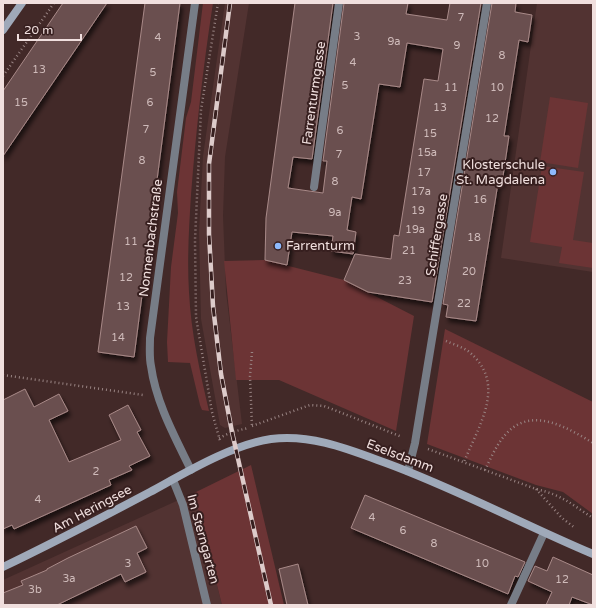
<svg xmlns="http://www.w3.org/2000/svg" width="596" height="608" font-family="'Varela Round',sans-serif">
	<defs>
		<filter id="shadow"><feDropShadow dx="2.5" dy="4.5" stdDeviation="2" flood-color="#0009"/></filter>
	</defs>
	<rect width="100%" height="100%" fill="#422928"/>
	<path fill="#523332" d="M225,3H249L225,157L223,216L226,292L242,424L225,428L220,425L201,319L199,232L203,156Z
		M537,3H593V272L501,258Z
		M194,493L222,605H3V580Z"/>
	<path fill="#6c3435" d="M203,3H213C203,67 196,131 191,195C189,227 187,260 189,292C191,333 200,372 209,411L202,410L200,405L190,363L168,362L167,342L171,267L178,213L177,192L186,118L191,102Z
		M550,97L588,103L578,168L540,162Z
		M542,166L584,172L573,240L593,243V268L559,263L562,247L530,242Z
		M265,260L344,280L414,316L396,431L279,380H236L224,261Z
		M445,329L593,402V514L563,492L536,485L427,444Z
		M251,465L284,605H222L194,493Z"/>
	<path fill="#6b504f" stroke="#a88988" filter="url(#shadow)" d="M63,3H107L3,156V91Z
		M145,3H180L134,357L98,352Z
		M295,3H333L312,159L293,157L288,188L323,193L327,161H323L344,3H408L406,14L447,20L450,3H481L432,302L368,292L344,280L355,254L391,259L394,235L399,236L424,79L438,81L443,49L407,43L400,87L379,84L361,199L352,197L347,230L356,232L353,254L331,251L333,236L292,232L287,265L265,260L266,218Z
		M492,3H516L515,12L532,15L528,42L519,40L504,136H509L502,183H498L476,321L446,317L448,305L443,304Z
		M25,389L34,407L59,394L68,411L49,420L69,462L121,440L109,415L128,405L141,430L137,432L150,456L129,466L132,470L109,480L111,485L14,529L12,525L3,529V400Z
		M365,495L525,562L518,577L515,576L508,594L351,528Z
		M136,526L147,548L137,553L146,572L125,582L121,574L57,605H3V593L23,585L21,581L47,570V569L68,558Z
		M553,557L593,575V605L572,597L569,605H546L552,592L528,581L535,566L547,571Z
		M298,564L308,605H287L279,569Z"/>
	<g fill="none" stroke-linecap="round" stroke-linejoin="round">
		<path stroke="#998483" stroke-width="2.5" stroke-dasharray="1 3" stroke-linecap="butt" d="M218,3L201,110L195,240L196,317L212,412L220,441
			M3,76L54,3
			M446,341C453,344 462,347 468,351C508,383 479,425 464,462
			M252,352L250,376L252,427
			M3,375L143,395
			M252,426L310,405L324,406L342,413L402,437
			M219,438L232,432L248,428
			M428,449L536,489C562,495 571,504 593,518
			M485,470C491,458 497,443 507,433C532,406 568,428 593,443
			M536,489L562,518L575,528"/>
		<path stroke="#777d87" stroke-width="8" d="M314,187L339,3
			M191,470C175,437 156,403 151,366C149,357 150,347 150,338L195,3
			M408,471L415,443L487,3
			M173,480L183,505L207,605
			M511,605L544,533"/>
		<path stroke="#9fa9b9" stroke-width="8" d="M3,30L22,3
			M3,567C53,543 101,518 150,492C185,473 231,445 271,439C312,434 348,449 386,463C457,489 524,525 593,554"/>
		<g stroke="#ddcbca" stroke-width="4.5">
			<path id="rail" d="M230,3L209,164V234L213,306L221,374L232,432L271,605"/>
		</g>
		<use href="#rail" stroke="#371f1f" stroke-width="3" stroke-dasharray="9" stroke-linecap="butt"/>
	</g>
	<g fill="#8db9fc" stroke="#371f1f" stroke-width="1.5">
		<circle cx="553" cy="172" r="4"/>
		<circle cx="278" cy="246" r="4"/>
	</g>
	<g text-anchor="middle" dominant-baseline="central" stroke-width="4" stroke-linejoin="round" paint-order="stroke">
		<g font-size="11" fill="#cfbbba">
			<text x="461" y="17">7</text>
			<text x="357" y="36">3</text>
			<text x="158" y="37">4</text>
			<text x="394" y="41">9a</text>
			<text x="457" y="45">9</text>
			<text x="502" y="55">8</text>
			<text x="353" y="62">4</text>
			<text x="39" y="69">13</text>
			<text x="153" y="72">5</text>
			<text x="345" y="85">5</text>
			<text x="451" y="87">11</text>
			<text x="497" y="87">10</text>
			<text x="21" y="102">15</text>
			<text x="150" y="102">6</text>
			<text x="440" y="107">13</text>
			<text x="492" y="118">12</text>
			<text x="146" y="129">7</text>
			<text x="340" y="130">6</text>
			<text x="430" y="133">15</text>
			<text x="427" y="152">15a</text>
			<text x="339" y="154">7</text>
			<text x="142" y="160">8</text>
			<text x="424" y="172">17</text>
			<text x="335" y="181">8</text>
			<text x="421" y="191">17a</text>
			<text x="480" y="199">16</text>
			<text x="418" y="210">19</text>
			<text x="335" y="212">9a</text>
			<text x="415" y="229">19a</text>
			<text x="474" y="237">18</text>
			<text x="131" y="241">11</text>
			<text x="409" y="250">21</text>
			<text x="469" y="271">20</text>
			<text x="126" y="277">12</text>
			<text x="405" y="280">23</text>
			<text x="464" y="303">22</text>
			<text x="123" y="306">13</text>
			<text x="118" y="337">14</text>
			<text x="96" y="471">2</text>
			<text x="38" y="499">4</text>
			<text x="372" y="517">4</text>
			<text x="403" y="530">6</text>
			<text x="434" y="543">8</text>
			<text x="128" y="563">3</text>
			<text x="482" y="563">10</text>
			<text x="69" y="578">3a</text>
			<text x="562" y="579">12</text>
			<text x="35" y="589">3b</text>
		</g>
		<g font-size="13" fill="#f0dfde" stroke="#371f1f">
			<text transform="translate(314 93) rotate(-82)">Farrenturmgasse</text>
			<text transform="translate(437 235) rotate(-81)">Schiffergasse</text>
			<text transform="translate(151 238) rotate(-83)">Nonnenbachstraße</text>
			<text transform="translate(400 456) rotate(21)">Eselsdamm</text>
			<text transform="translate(92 509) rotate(-28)">Am Heringsee</text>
			<text transform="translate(203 539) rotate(75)">Im Sterngarten</text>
		</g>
		<g font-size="13" fill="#f0dfde" stroke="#371f1f" text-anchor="end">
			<text x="545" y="165">Klosterschule<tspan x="545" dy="15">St. Magdalena</tspan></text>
			<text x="286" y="246" text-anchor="start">Farrenturm</text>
		</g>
	</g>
	<rect width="596" height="608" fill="none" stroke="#f0dfde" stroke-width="8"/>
	<path d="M18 34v6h63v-6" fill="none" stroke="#f0dfde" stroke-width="2"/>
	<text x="24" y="34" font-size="12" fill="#f0dfde" stroke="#371f1f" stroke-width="3" paint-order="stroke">20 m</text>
</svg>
